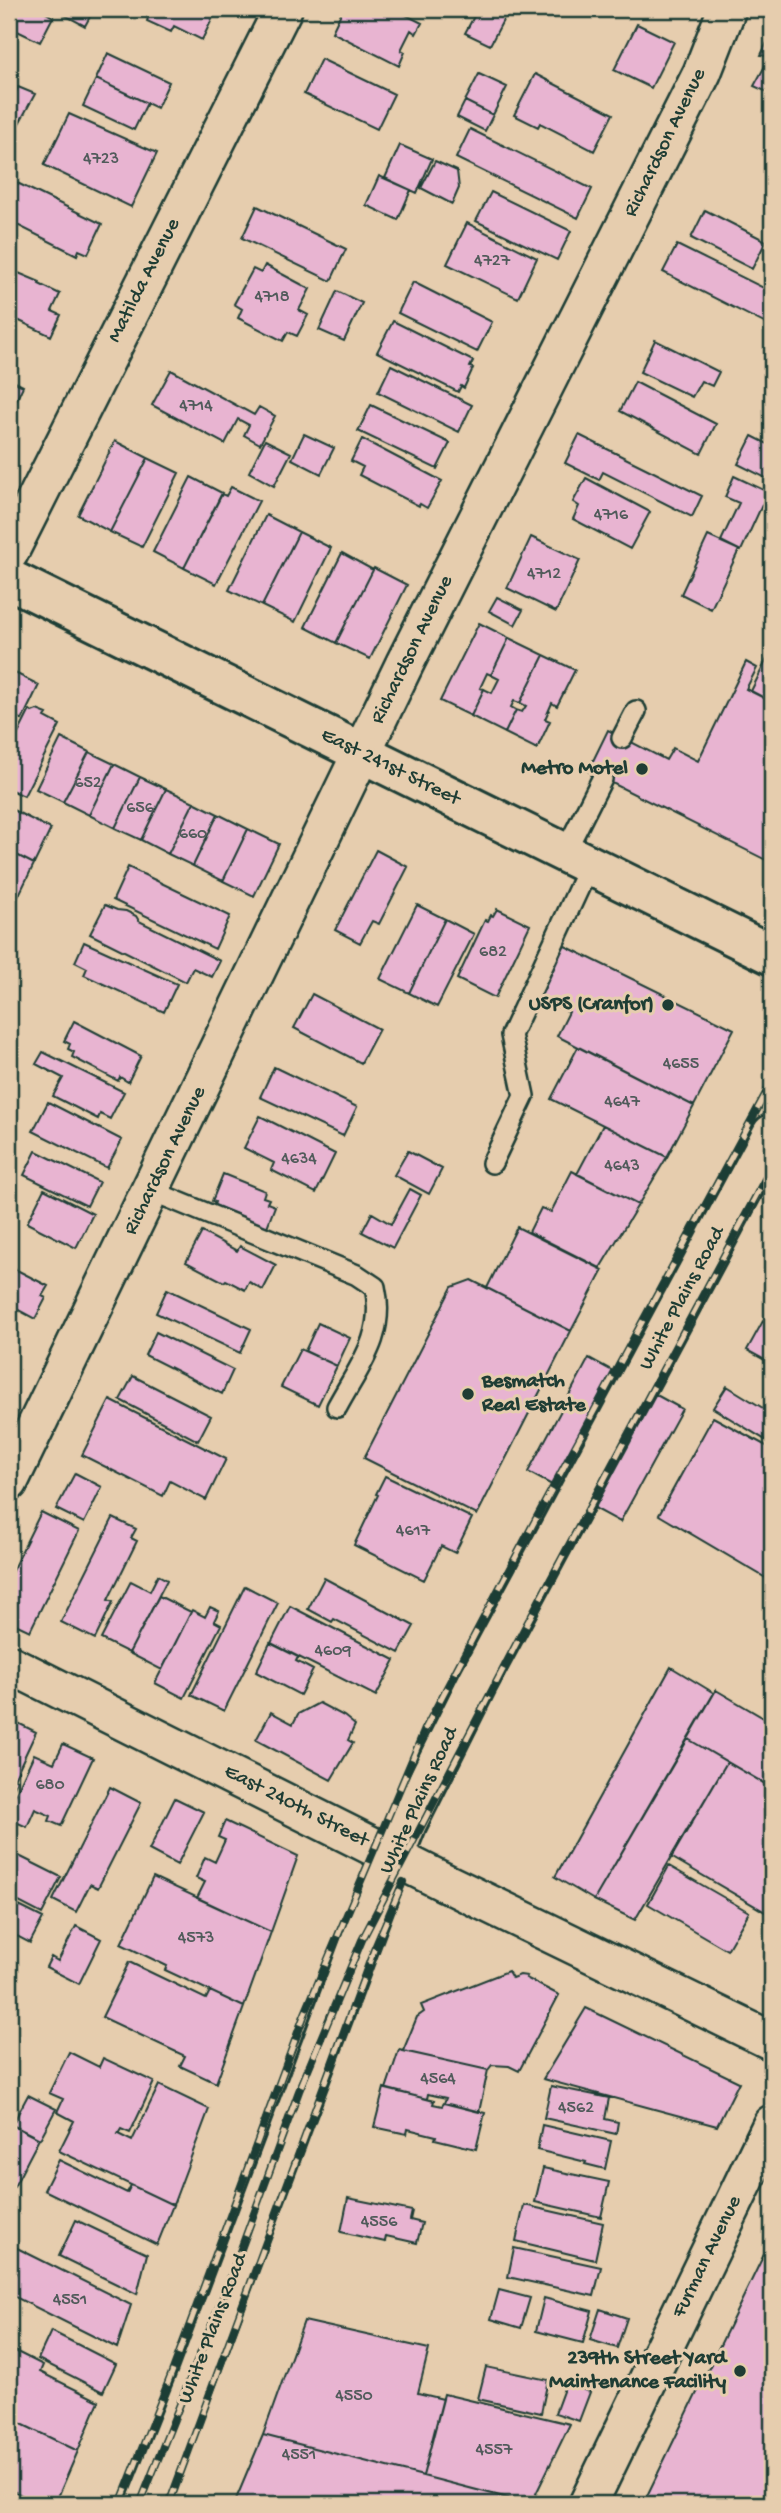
<svg xmlns="http://www.w3.org/2000/svg" width="781" height="2513" font-family="'Gochi Hand',sans-serif">
	<rect width="100%" height="100%" fill="#e6cdae"/>
	<filter id="ink" filterUnits="userSpaceOnUse"><feTurbulence type="fractalNoise" baseFrequency=".0143" numOctaves="2"/><feDisplacementMap in="SourceGraphic" scale="14" xChannelSelector="R" yChannelSelector="G"/><feConvolveMatrix kernelMatrix="1 2 1 2 8 2 1 2 1" color-interpolation-filters="sRGB"/></filter>
	<g filter="url(#ink)">
		<path fill="#e8b4d1" stroke="#1f3d34" stroke-width="2" d="M9,9H39L53,17L40,42L9,27Z
			M59,9H94L85,26L57,11Z
			M130,9H217L202,40L174,26L171,32L147,21L148,18Z
			M343,9H394L422,23L416,34L411,30L401,50L405,52L399,66L332,32Z
			M478,9H509L490,45L465,33Z
			M637,24L674,42L651,88L614,70Z
			M772,32V94L754,86L770,57L761,55Z
			M108,53L169,82L157,108L96,79Z
			M321,59L394,94L377,129L304,94Z
			M479,74L507,87L493,115L465,101Z
			M535,74L613,114L594,151L540,123L538,127L514,115Z
			M96,79L147,103L134,130L83,106Z
			M18,87L35,94L9,142V107Z
			M465,101L493,115L485,131L457,117Z
			M69,114L157,153L131,207L44,165Z
			M470,129L592,189L578,218L456,158Z
			M400,145L432,159L417,193L385,178Z
			M435,161L457,171L459,188L452,204L421,188Z
			M379,176L411,190L398,220L366,205Z
			M11,180L102,224L88,254L79,250L77,255L9,221Z
			M491,192L571,231L557,260L476,221Z
			M257,206L346,249L331,281L242,238Z
			M705,210L766,241L752,269L691,238Z
			M467,223L537,258L518,298L447,264Z
			M677,245L772,292V327L663,272Z
			M265,265L310,289L299,310L308,315L297,336L288,332L283,341L238,318L242,309L234,304L253,269L261,273Z
			M9,269L40,282L39,284L60,294L52,311L61,315L51,336L9,316Z
			M413,282L492,322L477,352L398,313Z
			M337,291L362,303L344,341L319,330Z
			M393,321L473,361L470,367L473,368L464,388L461,386L458,392L377,352Z
			M655,340L719,372L712,386L701,381L692,397L640,372Z
			M391,365L472,405L459,432L378,392Z
			M171,370L254,415L259,407L275,416L260,444L244,435L249,425L238,419L225,444L152,405Z
			M9,379L23,386L9,416Z
			M635,382L716,424L701,454L620,411Z
			M371,405L450,443L437,469L358,431Z
			M772,408V428L765,425Z
			M304,434L334,448L321,474L292,459Z
			M579,435L702,496L692,517L603,472L599,480L565,463Z
			M752,436L772,446V481L738,464Z
			M362,439L442,481L427,508L420,504L419,506L359,475L363,467L351,461Z
			M265,440L291,453L274,486L249,472Z
			M115,441L148,458L110,532L78,515Z
			M148,458L179,473L142,547L110,532Z
			M734,476L768,492L741,551L721,541L739,503L725,497Z
			M191,477L222,493L184,568L153,552Z
			M586,478L650,512L630,549L573,519L579,506L573,502Z
			M231,487L259,501L216,584L184,568L222,494L226,496Z
			M266,515L299,532L262,606L229,590Z
			M299,532L331,548L295,622L262,606Z
			M708,536L739,550L711,609L681,594Z
			M531,537L580,560L556,612L507,588Z
			M342,553L373,570L336,643L305,627Z
			M374,568L407,585L370,659L336,643Z
			M497,597L523,610L515,625L489,611Z
			M479,623L509,638L491,675L487,673L480,688L484,689L471,716L440,701Z
			M509,638L544,655L520,703L514,701L511,707L516,710L505,733L471,716L484,689L492,693L499,679L491,675Z
			M772,649V702L751,691Z
			M544,655L575,670L557,706L552,703L545,719L550,721L537,749L505,733L516,710L522,712L526,706L520,703Z
			M746,662L757,668L746,689L772,702V863L588,771L608,730L666,760L673,748L698,761Z
			M9,670L39,685L22,720L17,717L9,734Z
			M30,710L32,712L37,710L47,714L45,717L60,725L24,796L9,789V752Z
			M61,738L89,752L63,802L36,789Z
			M89,752L114,764L89,815L63,802Z
			M114,764L140,777L115,828L89,815Z
			M140,777L166,789L141,840L115,828Z
			M166,789L194,802L168,854L141,840Z
			M194,802L218,814L193,866L168,854Z
			M9,808L51,829L34,864L9,851Z
			M218,814L248,829L223,881L193,866Z
			M248,829L279,844L254,896L223,881Z
			M376,850L408,867L379,924L372,921L360,943L335,930Z
			M9,851L34,864L17,899L9,895Z
			M128,867L230,916L215,949L113,900Z
			M105,905L117,910L126,911L136,916L139,921L220,961L212,977L193,968L186,982L90,934Z
			M417,905L445,919L409,993L380,979Z
			M497,909L530,925L495,998L457,979L485,920L488,921L491,915L493,916Z
			M445,919L474,934L437,1007L409,993Z
			M84,942L177,984L164,1012L84,975L87,968L75,962Z
			M563,945L734,1029L694,1106L557,1036L569,1012L537,996Z
			M312,994L379,1029L361,1063L294,1028Z
			M74,1021L141,1056L128,1082L120,1077L118,1081L72,1057L74,1052L68,1049L70,1044L64,1041Z
			M578,1047L694,1106L667,1157L551,1099Z
			M43,1052L124,1092L110,1119L100,1114L98,1119L53,1096L63,1078L36,1064Z
			M274,1067L357,1107L343,1136L260,1097Z
			M48,1102L122,1140L107,1168L33,1131Z
			M260,1116L335,1154L316,1193L271,1170L274,1163L244,1148Z
			M603,1125L667,1157L638,1205L577,1174Z
			M36,1151L99,1182L87,1206L24,1175Z
			M408,1151L442,1169L429,1194L394,1175Z
			M572,1171L638,1205L600,1268L529,1232L541,1208L551,1212Z
			M223,1174L265,1191L263,1197L269,1199L267,1203L275,1206L267,1227L214,1205L215,1202L212,1201Z
			M44,1189L93,1214L76,1248L27,1223Z
			M410,1189L421,1195L393,1248L362,1232L372,1213L391,1224Z
			M517,1227L603,1270L571,1331L487,1288Z
			M202,1232L237,1251L240,1246L276,1265L263,1290L249,1282L245,1290L226,1280L224,1282L186,1262Z
			M9,1266L48,1286L42,1296L46,1298L35,1319L9,1305Z
			M471,1280L571,1331L477,1515L364,1458L452,1287Z
			M167,1289L251,1329L240,1353L156,1313Z
			M772,1303V1319L766,1315Z
			M763,1321L772,1326V1364L747,1350Z
			M318,1323L350,1338L337,1366L305,1351Z
			M156,1332L233,1370L222,1394L145,1355Z
			M300,1349L337,1366L318,1405L281,1387Z
			M589,1358L682,1409L620,1522L528,1472Z
			M133,1376L211,1416L198,1441L120,1400Z
			M727,1386L771,1413L768,1418L772,1421V1444L713,1408Z
			M110,1400L226,1459L206,1500L170,1481L163,1496L82,1455Z
			M713,1417L772,1449L771,1581L659,1515Z
			M75,1473L102,1487L84,1523L56,1509Z
			M385,1476L472,1518L455,1553L441,1546L424,1580L354,1545L378,1495L376,1494Z
			M41,1512L79,1531L30,1631L9,1621V1577Z
			M113,1518L136,1529L131,1538L137,1541L108,1600L113,1602L95,1639L61,1622Z
			M158,1575L167,1580L129,1653L101,1639L131,1581L150,1591Z
			M324,1578L414,1626L399,1653L334,1619L332,1622L308,1609Z
			M245,1586L278,1603L224,1711L191,1695Z
			M159,1596L191,1612L162,1670L129,1653Z
			M290,1606L395,1660L376,1696L271,1643Z
			M210,1607L219,1611L214,1621L221,1625L184,1698L155,1683L192,1610L205,1617Z
			M270,1643L298,1657L296,1661L313,1670L300,1695L256,1672Z
			M671,1667L714,1693L594,1900L555,1877Z
			M716,1690L772,1723V1788L688,1739Z
			M319,1703L344,1716L355,1725L348,1740L353,1743L331,1780L256,1740L271,1712L293,1724L298,1714Z
			M10,1719L36,1732L14,1779L17,1780L9,1798Z
			M688,1739L727,1762L635,1920L594,1900Z
			M63,1744L93,1758L61,1826L49,1821L51,1816L35,1809L27,1827L9,1819V1808L34,1754L54,1763Z
			M727,1762L772,1788V1916L671,1857Z
			M110,1787L141,1803L98,1888L90,1884L76,1912L53,1900Z
			M175,1798L204,1812L177,1865L149,1850Z
			M225,1821L298,1856L271,1932L197,1898L205,1882L196,1878L205,1857L215,1862L225,1840L218,1837Z
			M15,1854L61,1877L42,1914L9,1897V1867Z
			M669,1866L749,1912L727,1950L648,1904Z
			M153,1877L271,1932L244,2007L165,1970L167,1966L121,1944Z
			M9,1901L43,1918L30,1943L9,1932Z
			M76,1926L101,1939L79,1984L46,1967L51,1957L58,1961Z
			M129,1962L206,1999L210,1991L244,2007L216,2083L180,2066L185,2056L102,2017Z
			M508,1971L512,1978L520,1975L527,1976L526,1978L559,1995L519,2071L509,2066L492,2065L488,2070L403,2051L417,2017L424,2012L421,2005Z
			M586,2008L739,2082L717,2126L543,2079Z
			M399,2050L488,2070L479,2112L444,2103L446,2098L428,2094L427,2099L386,2089Z
			M69,2052L99,2067L103,2058L154,2082L130,2133L121,2129L118,2134L132,2141L159,2085L209,2109L173,2205L59,2151L74,2121L57,2112L63,2099L49,2093Z
			M551,2086L609,2098L605,2119L618,2122L616,2134L544,2118Z
			M384,2088L434,2101L433,2104L442,2106L444,2103L485,2113L476,2149L435,2139L436,2136L408,2129L407,2134L374,2127Z
			M28,2095L56,2109L40,2139L12,2125Z
			M12,2125L39,2139L14,2187L9,2185V2132Z
			M542,2125L611,2141L605,2169L585,2164L586,2162L537,2150Z
			M59,2160L127,2193L131,2185L173,2205L157,2245L44,2190Z
			M543,2168L609,2182L601,2217L535,2202Z
			M348,2198L412,2211L410,2220L422,2223L417,2243L386,2236L385,2242L341,2232Z
			M524,2205L603,2223L595,2260L516,2241Z
			M76,2220L147,2254L137,2294L59,2256Z
			M772,2238V2504H643Z
			M13,2246L131,2305L117,2348L9,2294V2286L16,2273L9,2269V2254Z
			M514,2248L601,2267L594,2296L508,2277Z
			M499,2290L530,2298L521,2328L491,2319Z
			M544,2298L592,2311L583,2343L536,2331Z
			M600,2309L627,2318L617,2348L590,2340Z
			M304,2321L429,2349L418,2393L443,2399L423,2476L263,2435Z
			M51,2331L116,2364L103,2392L38,2359Z
			M9,2348L43,2365L40,2372L99,2401L78,2451L9,2418Z
			M486,2367L548,2380L541,2413L478,2399Z
			M566,2383L590,2392L579,2421L555,2413Z
			M444,2394L570,2424L531,2504L423,2476Z
			M9,2418L78,2451L55,2504H39L9,2489Z
			M263,2435L423,2476L531,2504H234Z
			M9,2489L39,2504H9Z"/>
		<g fill="none" stroke-linecap="round" stroke-linejoin="round">
			<g stroke="#1f3d34" stroke-width="24">
				<path id="service" d="M622,738L636,711
					M564,854L602,779
					M492,1163L524,1096L511,1035L589,866
					M152,1191L357,1275L375,1287C386,1336 359,1366 337,1407"/>
			</g>
			<g stroke="#1f3d34" stroke-width="42">
				<path id="minor" d="M9,553L283,9
					M9,1482L405,663L702,73L727,9
					M9,1664L446,1883L772,2041
					M588,2504L772,2124"/>
			</g>
			<g stroke="#1f3d34" stroke-width="44">
				<path id="tertiary" d="M9,579L772,955"/>
			</g>
			<g stroke="#1f3d34" stroke-width="44">
				<path id="secondary" d="M146,2504L194,2384L381,1887L407,1823L478,1681L772,1134"/>
			</g>
			<use href="#service" stroke="#e6cdae" stroke-width="19"/>
			<use href="#minor" stroke="#e6cdae" stroke-width="37"/>
			<use href="#tertiary" stroke="#e6cdae" stroke-width="38"/>
			<use href="#secondary" stroke="#e6cdae" stroke-width="38"/>
			<g stroke="#1f3d34" stroke-width="8">
				<path id="rail" d="M120,2504L170,2378L304,2016L425,1729L538,1515L772,1082
					M140,2504L227,2287L299,2091L362,1940L523,1631L772,1166
					M169,2504L374,1950L403,1882"/>
			</g>
			<use href="#rail" stroke="#e6cdae" stroke-width="5" stroke-dasharray="16" stroke-linecap="butt"/>
		</g>
	</g>
	<g fill="#1f3d34" stroke="#e6cdae" stroke-width="2.5">
		<circle cx="642" cy="769" r="7"/>
		<circle cx="668" cy="1005" r="7"/>
		<circle cx="468" cy="1394" r="7"/>
		<circle cx="740" cy="2371" r="7"/>
	</g>
	<g text-anchor="middle" dominant-baseline="central" stroke-width="6" stroke-linejoin="round" paint-order="stroke">
		<g font-size="18" fill="#515b5b">
			<text x="101" y="159">4723</text>
			<text x="492" y="261">4727</text>
			<text x="272" y="297">4718</text>
			<text x="196" y="406">4714</text>
			<text x="611" y="515">4716</text>
			<text x="544" y="574">4712</text>
			<text x="88" y="783">652</text>
			<text x="140" y="808">656</text>
			<text x="193" y="834">660</text>
			<text x="493" y="952">682</text>
			<text x="681" y="1064">4655</text>
			<text x="622" y="1102">4647</text>
			<text x="299" y="1159">4634</text>
			<text x="622" y="1166">4643</text>
			<text x="413" y="1531">4617</text>
			<text x="333" y="1651">4609</text>
			<text x="50" y="1785">680</text>
			<text x="196" y="1938">4573</text>
			<text x="438" y="2079">4564</text>
			<text x="576" y="2108">4562</text>
			<text x="379" y="2222">4556</text>
			<text x="70" y="2300">4551</text>
			<text x="354" y="2396">4550</text>
			<text x="494" y="2450">4557</text>
			<text x="299" y="2455">4551</text>
		</g>
		<g font-size="21" fill="#1f3d34" stroke="#e6cdae">
			<text transform="translate(666 143) rotate(-64)">Richardson Avenue</text>
			<text transform="translate(145 281) rotate(-63)">Matilda Avenue</text>
			<text transform="translate(413 650) rotate(-64)">Richardson Avenue</text>
			<text transform="translate(390 768) rotate(26)">East 241st Street</text>
			<text transform="translate(166 1161) rotate(-64)">Richardson Avenue</text>
			<text transform="translate(683 1299) rotate(-62)">White Plains Road</text>
			<text transform="translate(420 1801) rotate(-65)">White Plains Road</text>
			<text transform="translate(296 1807) rotate(27)">East 240th Street</text>
			<text transform="translate(708 2257) rotate(-64)">Furman Avenue</text>
			<text transform="translate(214 2329) rotate(-69)">White Plains Road</text>
		</g>
		<g font-size="21" font-weight="bold" fill="#1f3d34" stroke="#e6cdae" text-anchor="end">
			<text x="628" y="769">Metro Motel</text>
			<text x="654" y="1005">USPS (Cranfor)</text>
			<text x="482" y="1382" text-anchor="start">Besmatch<tspan x="482" dy="24">Real Estate</tspan></text>
			<text x="726" y="2359">239th Street Yard<tspan x="726" dy="24">Maintenance Facility</tspan></text>
		</g>
	</g>
	<rect width="781" height="2513" fill="none" stroke="#e6cdae" stroke-width="35"/>
	<rect x="18" y="18" width="746" height="2478" fill="none" stroke="#1f3d34" stroke-width="2.5" filter="url(#ink)"/>
</svg>
